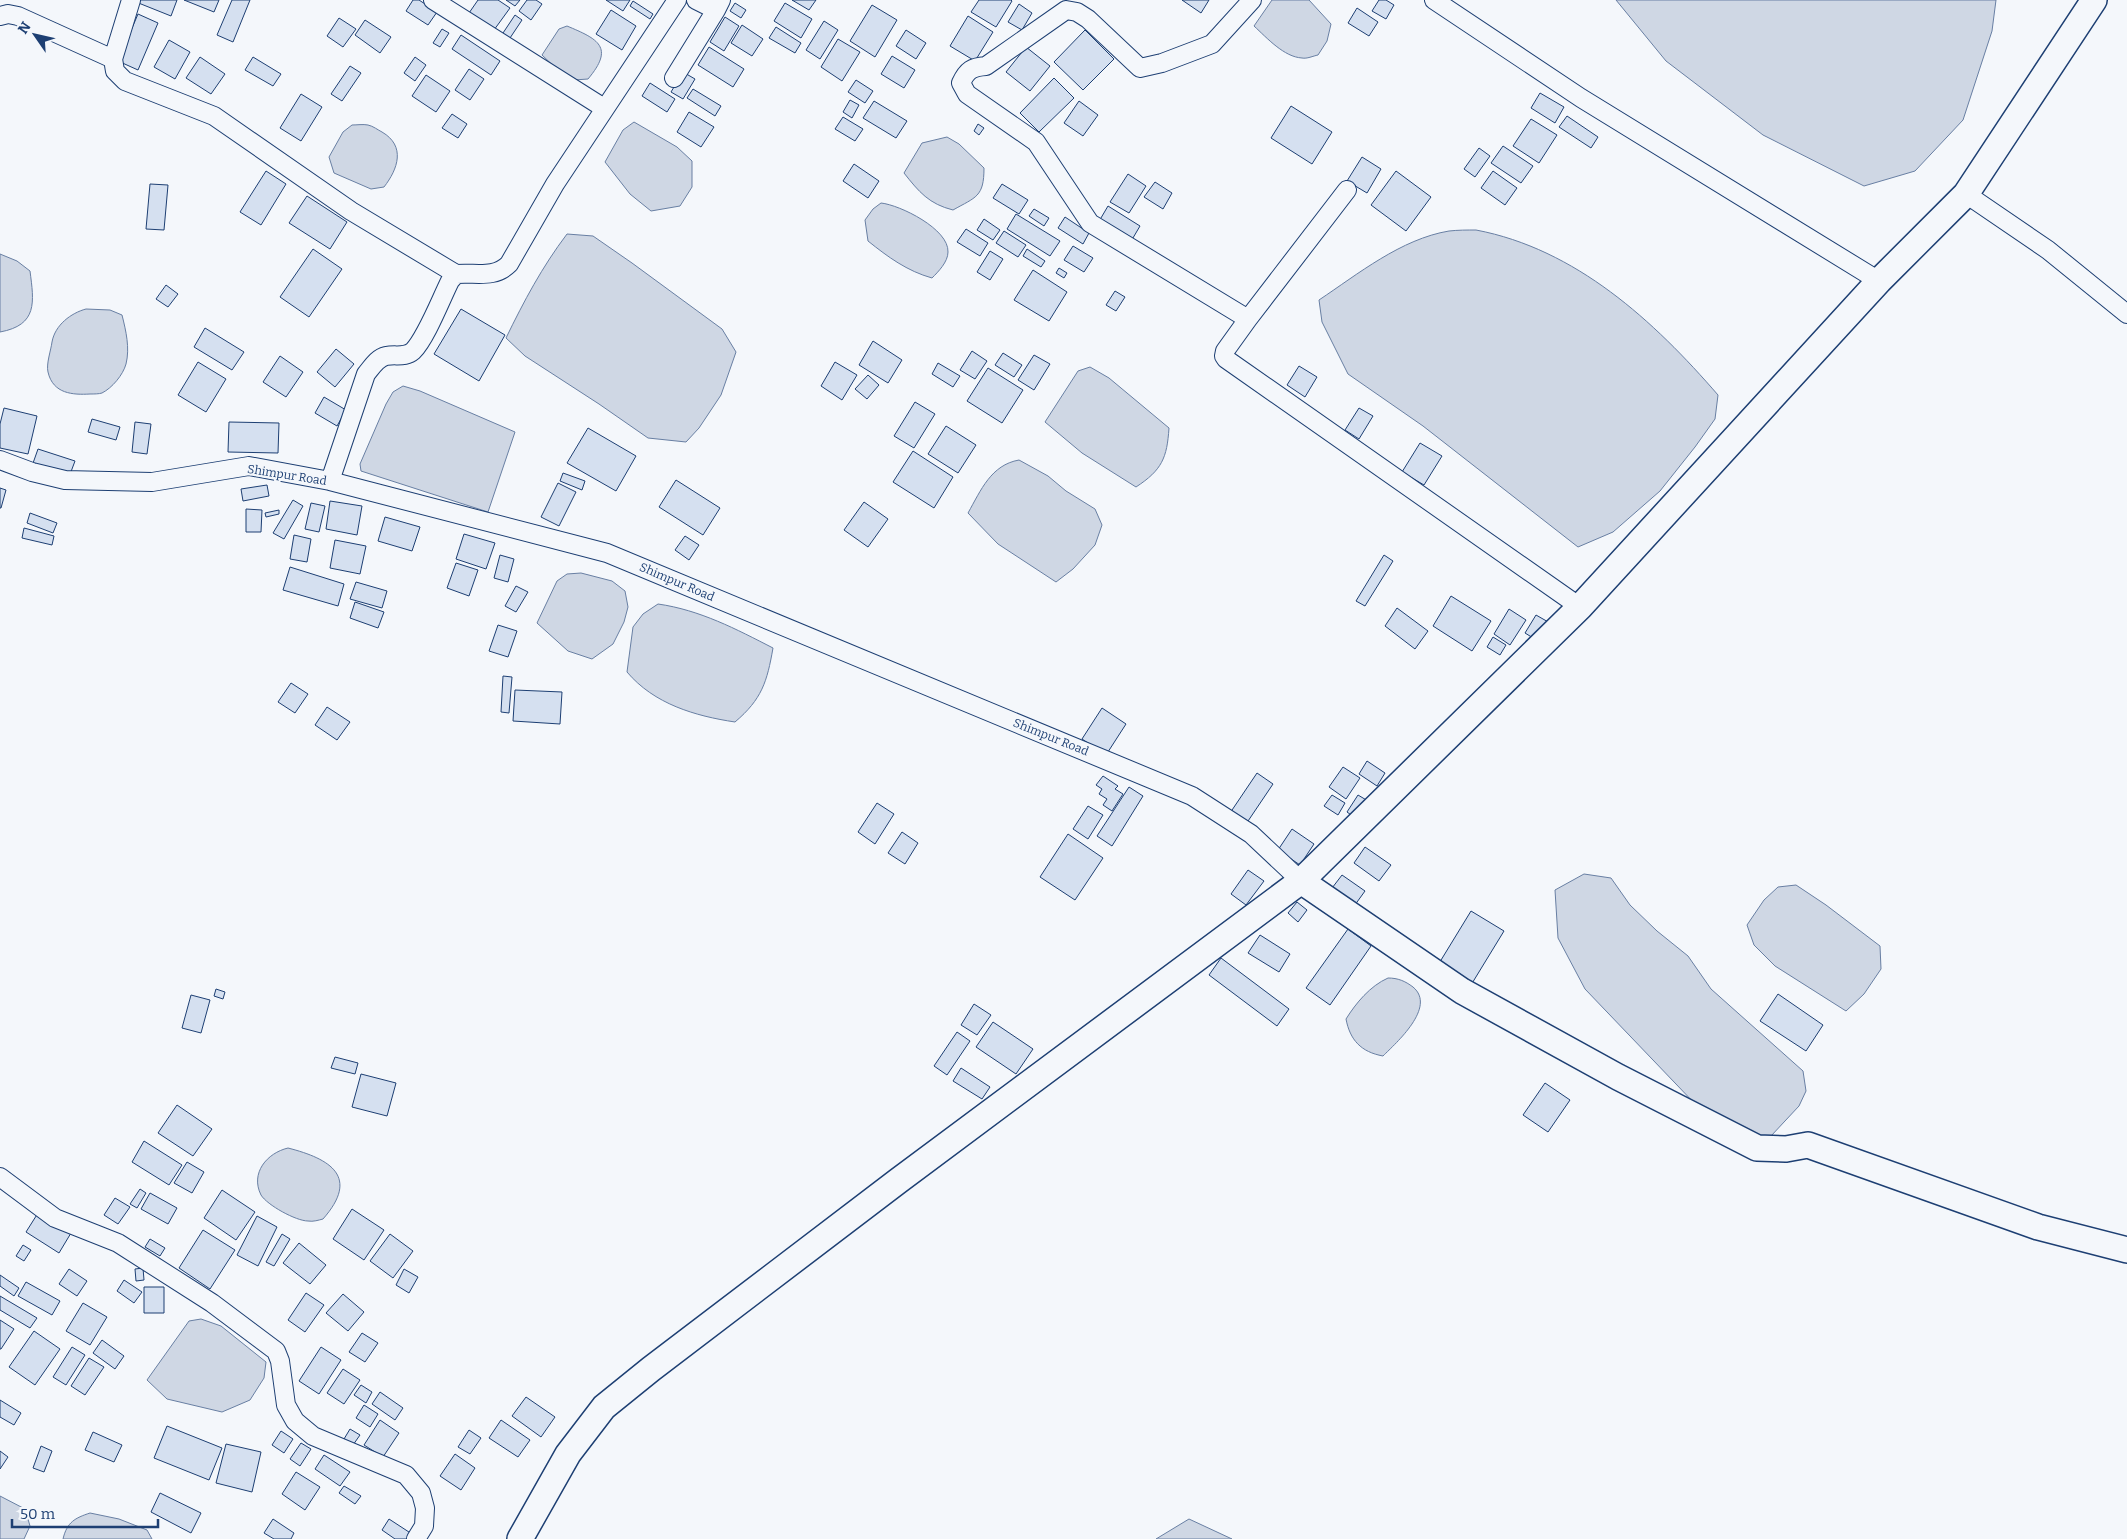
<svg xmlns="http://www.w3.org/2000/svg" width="2127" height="1539" font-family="Bitter,serif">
	<rect width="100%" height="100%" fill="#f4f7fb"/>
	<path fill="#cfd7e4" stroke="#687fa3" d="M1272,0H1309L1331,24L1327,41L1318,55C1313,56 1307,59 1302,58C1284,57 1267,38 1254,26Z
		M1616,0H1996L1992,31L1963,120L1915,171L1864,186L1763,135L1666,61Z
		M567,26C598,39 615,47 588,79L574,80L563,75L542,55L559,29Z
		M634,122L677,147L692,161V187L680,206L651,211L630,194L605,162L623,130Z
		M352,125C357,125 363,124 368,125C373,126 378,130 382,132C406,146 398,169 384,187L371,189L334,173L329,157L343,132Z
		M947,137L959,144L984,168C984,197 976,197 953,210C929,204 919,192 904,173L922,143Z
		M881,203C900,205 949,229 948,252C948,262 938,272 932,278C907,271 888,257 868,241L865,220L873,209Z
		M1476,230C1576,249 1654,321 1718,395L1715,419L1695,447L1660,491L1613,532L1578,547L1423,426L1348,374L1322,322L1319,300C1358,274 1401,239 1449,231C1458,230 1467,230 1476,230Z
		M567,234L593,236L632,263L722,329L736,352L721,395L699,428L686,442L648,438L599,404L525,356L506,338C524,301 542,267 567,234Z
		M0,254L17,261L30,271C34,302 38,325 0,332Z
		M86,309L110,310L122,315C126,331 130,348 126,364C123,375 112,388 102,393C99,394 94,394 90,394C73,395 53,394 48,372C46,364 51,350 52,342C55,325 71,313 86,309Z
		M1090,367L1109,378L1169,428C1167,458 1162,470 1136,487L1082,453L1045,422L1078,371Z
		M403,386L420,391L515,432L488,512L361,471L360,464L386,404L393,392Z
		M1019,460L1048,476L1066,491L1095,509L1102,525L1095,545L1073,569L1056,582L998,544L968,513C981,490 991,465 1019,460Z
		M581,573L612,581L625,591L628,607L624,622L613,644L592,659L568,651L537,623L557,581L567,574Z
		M658,604C700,610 736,629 773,648C767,682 762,699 735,722C695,716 654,704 627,672L633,627L643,614Z
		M1584,874L1611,878L1630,905L1657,931L1688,956L1711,989L1803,1071L1806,1091L1799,1106L1771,1136L1756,1135L1698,1107L1585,989L1558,938L1555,890Z
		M1796,885L1826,905L1880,946L1881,969L1864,994L1846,1011L1775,966L1754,945L1747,925L1764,900L1778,887Z
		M1388,978C1398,978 1405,981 1413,987C1437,1007 1396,1043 1383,1056C1361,1052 1350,1040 1346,1019C1356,1003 1370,986 1388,978Z
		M288,1148C331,1159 360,1177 323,1219C319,1220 313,1222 308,1221C296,1221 267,1205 261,1195C250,1173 267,1153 288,1148Z
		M201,1319L221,1326L266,1362L264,1378L250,1400L222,1412L167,1399L147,1380L189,1321Z
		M0,1496L25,1509L30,1526L24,1539H0Z
		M90,1513L119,1519L147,1530L152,1539H63C67,1522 75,1518 90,1513Z
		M1189,1519L1232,1539H1156Z"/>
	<path fill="#d5e0f0" stroke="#1d3f73" d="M137,0H177L171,16L136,2Z
		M184,0H219L214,12Z
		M232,0H250L233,42L217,35Z
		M413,0H419L437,12L428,25L406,11Z
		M478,0H498L510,8L494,30L469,13Z
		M506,0H520L515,6Z
		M527,0H536L542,4L531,20L519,11Z
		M606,0H630L623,11Z
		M792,0H816L809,10Z
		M979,0H1011L1012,1L996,27L971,12Z
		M1182,0H1209L1201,13Z
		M1379,0H1386L1394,5L1386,19L1372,11Z
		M633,1L653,14L650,19L630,6Z
		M735,3L746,10L741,18L730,11Z
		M785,3L812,19L801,38L774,21Z
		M1019,4L1032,13L1022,30L1008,22Z
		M872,5L897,20L875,57L850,41Z
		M1357,8L1378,22L1369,36L1348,23Z
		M611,10L636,26L622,50L596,34Z
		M138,14L158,23L138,70L118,61Z
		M515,15L522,20L508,41L501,36Z
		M968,16L993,32L975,61L950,46Z
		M725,17L739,26L724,51L710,42Z
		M339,18L356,29L343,47L327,36Z
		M365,20L391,37L380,53L355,35Z
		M824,21L838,30L820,59L806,50Z
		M742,25L763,39L752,56L731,43Z
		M776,27L801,43L795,53L769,38Z
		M442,29L449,33L440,47L433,43Z
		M906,30L926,43L916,59L896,46Z
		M1085,30L1114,59L1083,90L1054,62Z
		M461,35L500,61L491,75L452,49Z
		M838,39L860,52L842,81L821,67Z
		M169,40L190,52L175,79L154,67Z
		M709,47L744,69L733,87L698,65Z
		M1026,47L1050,66L1030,91L1006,72Z
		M892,56L915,70L904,88L881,74Z
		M200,57L225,74L211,94L186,78Z
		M253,57L281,74L273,86L245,70Z
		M415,57L426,65L415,81L404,73Z
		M350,66L361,73L342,101L331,94Z
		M469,69L484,79L470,100L455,90Z
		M683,72L695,79L683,99L671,92Z
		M426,75L450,91L436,112L412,96Z
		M1054,78L1074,98L1039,132L1020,113Z
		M856,80L873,91L865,103L848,92Z
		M650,83L675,99L667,112L642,96Z
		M693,89L721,106L715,116L687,98Z
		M1540,93L1564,107L1555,123L1531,108Z
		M301,94L322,107L301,141L280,128Z
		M850,100L859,105L852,118L843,112Z
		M874,101L907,121L896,138L863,118Z
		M1079,101L1098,115L1083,136L1064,123Z
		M1291,106L1332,132L1312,164L1271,138Z
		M689,112L714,127L701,147L677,132Z
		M452,114L467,124L458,138L442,128Z
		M1567,116L1598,137L1591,148L1559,127Z
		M843,117L863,129L855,141L835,129Z
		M1531,119L1557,135L1539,163L1513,146Z
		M978,124L984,128L979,135L974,131Z
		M1503,146L1533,166L1521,183L1491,163Z
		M1479,148L1490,156L1475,177L1464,169Z
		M1362,157L1381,169L1367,193L1347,181Z
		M854,164L879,181L868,198L843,181Z
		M266,171L286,184L261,225L240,212Z
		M1396,171L1431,197L1406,231L1371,205Z
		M1493,171L1517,188L1505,205L1481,188Z
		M1128,174L1146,186L1129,213L1110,202Z
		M1155,182L1172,193L1163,209L1144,197Z
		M150,184L168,185L164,230L146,229Z
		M1002,184L1028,200L1019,214L993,198Z
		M307,196L347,222L330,249L289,223Z
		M1108,206L1140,226L1130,243L1098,223Z
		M1034,209L1049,218L1044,226L1029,216Z
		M1016,214L1060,241L1050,256L1007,229Z
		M1065,217L1089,233L1083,244L1058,228Z
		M984,219L1000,230L993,240L977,230Z
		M966,229L988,243L980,256L957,242Z
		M1004,231L1026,245L1018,257L996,243Z
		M1073,246L1093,258L1084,272L1064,260Z
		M313,249L342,269L309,317L280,297Z
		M1027,249L1045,261L1041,267L1023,256Z
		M990,251L1003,259L990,280L977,272Z
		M1059,268L1067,273L1064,278L1056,273Z
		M1033,270L1067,292L1049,321L1014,300Z
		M166,285L178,294L168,307L156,299Z
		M1115,291L1125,297L1116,311L1106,305Z
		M461,309L505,335L479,381L434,354Z
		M205,328L244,352L232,370L194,347Z
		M873,341L902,360L888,383L859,365Z
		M336,349L354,364L335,387L317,372Z
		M972,351L987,361L975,379L960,370Z
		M1003,353L1022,365L1014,377L995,365Z
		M1034,355L1050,364L1034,390L1018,380Z
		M280,356L303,372L286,397L263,382Z
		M198,362L226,379L206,412L178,395Z
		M835,362L857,375L842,400L821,386Z
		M938,363L960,376L953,387L932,374Z
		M1299,366L1317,377L1305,397L1287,385Z
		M988,368L1023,390L1002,423L967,401Z
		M868,375L879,385L867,399L855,389Z
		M324,397L346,410L337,426L315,413Z
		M915,402L935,414L914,448L894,436Z
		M4,408L37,416L28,454L0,448V424Z
		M1359,408L1373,416L1359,439L1345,430Z
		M92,419L120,427L116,440L88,432Z
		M135,422L151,424L147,454L132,452Z
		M229,422L279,423L278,453L228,452Z
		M946,426L976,445L958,473L928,454Z
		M588,428L636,456L616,491L567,463Z
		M1420,443L1442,456L1424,485L1402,472Z
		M38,449L75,461L69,477L32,466Z
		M913,451L953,477L934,508L893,482Z
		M563,473L585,481L582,490L560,481Z
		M676,480L720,508L703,535L659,507Z
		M558,483L576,492L559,526L541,517Z
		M267,485L269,496L243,501L241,489Z
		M0,488L6,490L1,508H0Z
		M293,500L303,506L284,539L273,533Z
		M330,501L362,506L357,535L326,529Z
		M864,502L888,519L868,547L844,530Z
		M311,503L325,506L319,532L305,529Z
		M246,509L262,510L261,532H246Z
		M279,510V514L266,517L265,513Z
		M30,513L57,523L53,533L27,523Z
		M385,517L420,527L412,551L378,541Z
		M24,528L54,536L52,545L22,538Z
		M464,534L495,543L486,569L456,559Z
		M294,535L311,539L307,562L290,559Z
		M685,536L699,545L689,560L675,550Z
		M335,540L366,546L360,574L330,568Z
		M500,555L514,559L508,582L494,578Z
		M1384,555L1393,561L1365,606L1356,601Z
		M456,563L478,570L469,596L447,588Z
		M290,567L344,584L338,606L283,590Z
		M356,582L387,591L382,608L350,599Z
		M516,586L528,592L516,612L505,606Z
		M1451,596L1491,621L1472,651L1433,626Z
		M355,602L384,612L378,628L350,618Z
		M1397,608L1428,631L1415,649L1385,626Z
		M1509,609L1526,620L1510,645L1494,634Z
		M1536,615L1550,623L1538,641L1525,633Z
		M498,625L517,631L508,657L489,651Z
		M1493,637L1506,645L1500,655L1487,647Z
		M503,676L512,677L509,713L501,712Z
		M291,683L308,694L295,713L278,702Z
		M515,690L562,692L560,724L513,721Z
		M327,707L350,722L337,740L315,725Z
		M1102,708L1126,724L1106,755L1082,739Z
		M1367,761L1385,773L1377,786L1359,774Z
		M1343,767L1360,778L1346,799L1329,787Z
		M1257,773L1273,784L1244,827L1228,816Z
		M1103,776L1118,786L1115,789L1123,794L1112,811L1103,805L1107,799L1099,794L1102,789L1096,785Z
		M1129,787L1143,796L1112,846L1097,836Z
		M1332,795L1345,803L1338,815L1324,806Z
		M1358,795L1373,804L1361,822L1347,812Z
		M877,803L894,814L875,844L858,832Z
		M1088,806L1103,815L1088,839L1073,829Z
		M1292,829L1314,844L1300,865L1278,850Z
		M902,832L918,843L905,864L888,853Z
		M1068,834L1103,858L1075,900L1040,877Z
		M1365,847L1391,865L1379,881L1354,863Z
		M1248,870L1264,881L1246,905L1231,894Z
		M1342,875L1365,891L1352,909L1329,892Z
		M1297,902L1307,910L1298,922L1288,913Z
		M1471,911L1504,931L1471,985L1438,965Z
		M1348,929L1371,946L1330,1005L1306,988Z
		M1260,935L1290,954L1279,972L1248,953Z
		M1221,958L1289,1009L1277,1026L1209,975Z
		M216,989L225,992L223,999L214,996Z
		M1778,994L1823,1025L1806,1051L1760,1021Z
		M191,995L210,1000L201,1033L182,1028Z
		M974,1004L991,1015L977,1035L961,1025Z
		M993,1022L1033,1049L1016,1074L976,1047Z
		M957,1032L970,1041L947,1075L934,1066Z
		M335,1057L358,1063L355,1074L331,1068Z
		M961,1068L990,1087L982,1099L953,1081Z
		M361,1074L396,1083L387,1116L352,1107Z
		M1545,1083L1570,1100L1548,1132L1523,1115Z
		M177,1105L212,1129L193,1156L158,1133Z
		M144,1141L182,1165L169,1185L132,1162Z
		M187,1162L204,1172L192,1193L174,1183Z
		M140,1189L146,1193L137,1208L130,1204Z
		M222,1190L255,1212L236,1240L204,1218Z
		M150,1193L177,1208L168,1224L141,1209Z
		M115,1198L130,1207L118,1224L104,1215Z
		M352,1209L384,1230L364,1260L333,1239Z
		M38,1213L71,1233L59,1253L26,1232Z
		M257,1216L277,1227L258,1266L237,1255Z
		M203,1230L235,1250L210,1289L179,1268Z
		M282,1234L290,1239L274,1266L266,1262Z
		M390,1234L413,1251L393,1278L370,1261Z
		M150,1239L165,1248L160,1256L145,1247Z
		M299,1243L326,1265L310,1284L283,1263Z
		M23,1245L31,1250L24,1261L16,1256Z
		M143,1268L144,1280L136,1281L135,1269Z
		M69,1269L87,1281L77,1296L59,1284Z
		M404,1269L418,1277L409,1293L396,1285Z
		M0,1275L19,1288L14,1296L0,1286Z
		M124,1280L142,1292L134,1303L117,1291Z
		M26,1282L60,1301L52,1315L18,1296Z
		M144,1287H164V1313H144Z
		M306,1293L324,1305L305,1332L288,1320Z
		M343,1294L364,1312L348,1331L326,1313Z
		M0,1296L37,1318L30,1328L0,1310Z
		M83,1303L107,1317L90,1345L66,1331Z
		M0,1320L14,1329L1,1349H0Z
		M34,1331L60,1349L35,1385L9,1367Z
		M362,1333L378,1343L365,1362L349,1352Z
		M102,1340L124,1356L115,1369L93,1353Z
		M72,1347L85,1355L66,1385L53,1377Z
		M321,1347L341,1360L319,1394L299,1381Z
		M89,1358L104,1367L85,1395L71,1386Z
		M343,1369L360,1380L344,1404L327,1393Z
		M361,1385L372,1392L366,1403L354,1395Z
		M380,1392L403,1408L395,1420L372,1404Z
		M526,1397L555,1417L541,1437L512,1416Z
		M0,1400L21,1413L14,1425L0,1417Z
		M364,1405L378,1414L370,1427L356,1418Z
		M380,1420L399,1433L383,1457L364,1445Z
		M501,1420L530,1440L518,1457L489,1438Z
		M167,1426L222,1448L209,1480L154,1458Z
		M350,1429L360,1435L353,1445L344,1439Z
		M469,1430L481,1438L470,1454L458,1447Z
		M281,1431L293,1439L284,1453L272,1445Z
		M93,1432L122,1445L114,1462L85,1450Z
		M301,1443L311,1449L300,1466L290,1459Z
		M226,1444L261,1452L252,1492L216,1483Z
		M41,1446L52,1451L44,1472L33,1468Z
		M0,1451L8,1457L0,1469Z
		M455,1454L475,1468L461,1490L440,1476Z
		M324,1455L350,1472L340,1486L315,1469Z
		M296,1472L320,1487L305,1510L282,1494Z
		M344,1486L361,1496L355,1504L339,1493Z
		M160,1493L201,1513L191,1533L151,1512Z
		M273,1519L294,1533L291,1539H274L264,1533Z
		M389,1519L412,1534L409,1539H395L382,1530Z"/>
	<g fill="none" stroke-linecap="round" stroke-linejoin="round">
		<g stroke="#1d3f73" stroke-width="20">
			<path id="street" d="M131,0L113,59L115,71L125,81L214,116L351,211L456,274
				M433,0L604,108
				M696,0L716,10L721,0
				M1252,0L1212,44L1162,63L1140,68L1088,19L1077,12L1066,10L986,66C972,67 967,70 961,83L967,94L1036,142L1090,223L1248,319L1225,351L1224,356L1226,359L1580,607
				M1434,0L1581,98L1879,281
				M0,16L8,14L18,16L113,59
				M674,78L716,10
				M1966,194L2048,250L2127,314
				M1248,319L1347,190
				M0,460L32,472L65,480L152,482L249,466L330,481L607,553L1192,796L1251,834L1301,881
				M330,481L366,374C372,367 377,358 386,356C396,354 405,358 413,351C426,338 441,299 450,281L456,274C475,272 494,279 509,264L555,184L677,0
				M0,1177L55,1218L118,1243L212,1303L276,1351L280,1361L286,1405L295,1421L313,1436L406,1475L421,1493L425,1508L424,1526L416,1539"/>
		</g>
		<g stroke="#1d3f73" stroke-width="28">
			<path id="secondary" d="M1301,881L1462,991L1618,1077L1757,1148L1786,1149L1808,1145L2038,1227L2127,1250
				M520,1539L568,1454L604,1407L651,1369L898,1181L1301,881L1580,607L1879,281L1966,194L2094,0"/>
		</g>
		<use href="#street" stroke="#f4f7fb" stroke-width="18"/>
		<use href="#secondary" stroke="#f4f7fb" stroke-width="25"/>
	</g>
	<g text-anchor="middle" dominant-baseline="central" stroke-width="4" stroke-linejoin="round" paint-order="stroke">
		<g font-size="12" fill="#1d3f73" stroke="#f4f7fb">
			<text transform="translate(287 475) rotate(9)">Shimpur Road</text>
			<text transform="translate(677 582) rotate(23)">Shimpur Road</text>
			<text transform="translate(1051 737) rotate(22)">Shimpur Road</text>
		</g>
	</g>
	<g transform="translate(35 35) rotate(304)" stroke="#f4f7fb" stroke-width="4" paint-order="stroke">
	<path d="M0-4L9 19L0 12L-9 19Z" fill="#1d3f73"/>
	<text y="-8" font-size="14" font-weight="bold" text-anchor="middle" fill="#1d3f73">N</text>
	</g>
	<path d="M12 1519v8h146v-8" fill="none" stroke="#1d3f73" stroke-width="2.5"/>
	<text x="20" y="1519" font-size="15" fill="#1d3f73" stroke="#f4f7fb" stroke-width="4" paint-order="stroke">50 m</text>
</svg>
